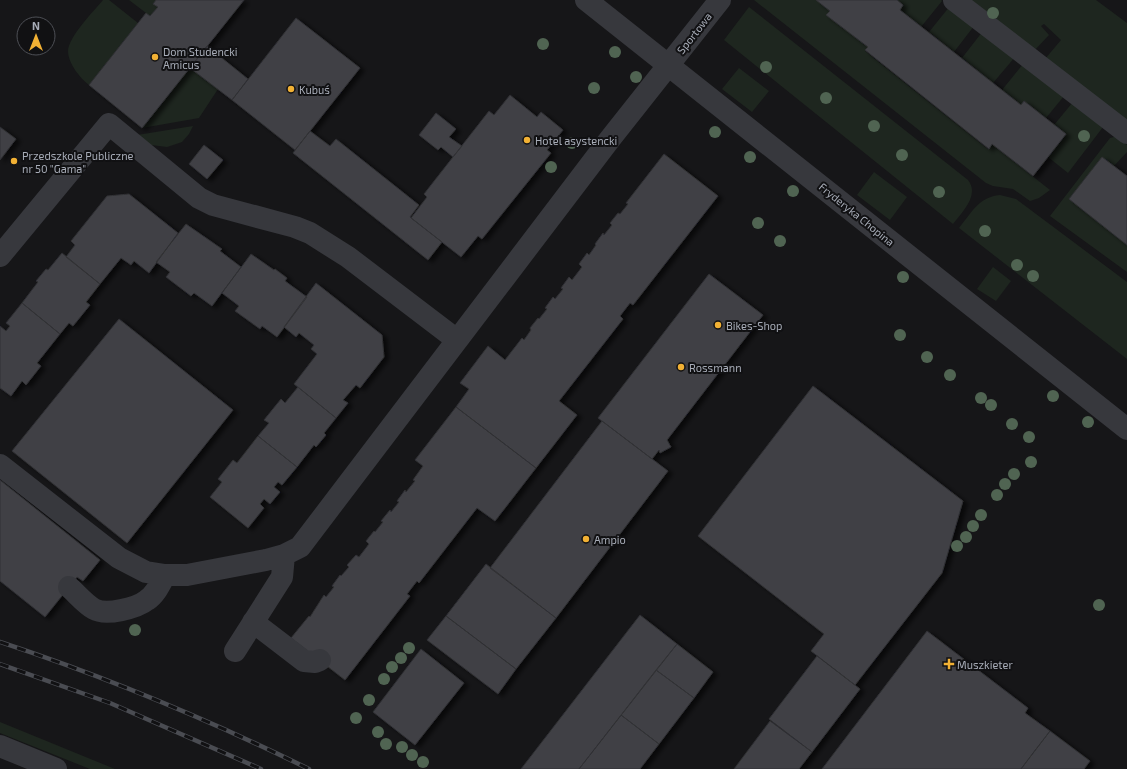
<svg xmlns="http://www.w3.org/2000/svg" width="1127" height="769" font-family="'Exo 2',sans-serif">
	<defs>
		<filter id="shadow"><feDropShadow dx="4.5" dy="2.5" stdDeviation="2" flood-color="#0009"/></filter>
	</defs>
	<rect width="100%" height="100%" fill="#161618"/>
	<path fill="#1e261f" d="M103,0H109L138,23L89,85C80,78 68,63 68,51C69,36 93,12 103,0Z
		M129,0H156L153,4L158,7L150,16Z
		M754,0H816L830,11L827,15L868,47L865,51L988,149L992,144L1050,190L1039,198L1030,201L1013,189L993,186L986,183Z
		M897,0H941L942,1L921,27L900,10L903,5Z
		M968,0H1096L1127,23V124L1045,59L1061,40L1044,24L1041,26L1049,35L1033,52Z
		M950,6L974,26L954,52L929,32Z
		M749,7L968,180C980,195 962,212 953,224L724,40Z
		M983,31L1015,57L993,83L962,58Z
		M1023,64L1064,96L1046,118L1024,101L1021,105L1002,90Z
		M190,68L218,89L199,118L142,128Z
		M739,68L769,91L752,112L722,89Z
		M1073,102L1103,127L1068,173L1048,157L1066,135L1054,125Z
		M193,126L189,134L182,142L167,147L151,145L137,135Z
		M1114,137H1117L1127,145V152L1114,166L1102,157L1069,199L1127,245V272L1050,216L1110,138Z
		M874,172L907,197L890,220L857,195Z
		M1000,195L1016,199L1127,282V359L959,228C972,212 979,197 1000,195Z
		M993,267L1011,281L996,301L977,289Z
		M0,722L115,769H90L0,733Z"/>
	<path fill="#404145" stroke="#303034" filter="url(#shadow)" d="M156,0H244L142,128L89,85L146,13L150,16L158,7L153,4Z
		M816,0H897L903,5L900,10L1021,105L1024,101L1066,134L1033,176L992,144L989,149L865,50L868,47L826,15L830,11Z
		M296,18L360,68L295,150L232,100Z
		M207,46L248,79L232,100L190,68Z
		M510,95L537,117L541,112L563,130L547,150L551,153L482,239L478,236L461,257L411,218L427,197L424,194L489,111L494,115Z
		M436,113L456,129L449,137L462,146L453,157L441,147L438,150L419,135Z
		M0,127L16,139L0,160Z
		M310,131L330,146L336,139L419,205L410,217L442,242L428,260L293,153Z
		M204,145L223,160L207,179L189,164Z
		M664,154L718,196L633,305L630,303L620,316L623,319L559,401L577,415L536,468L456,407L469,389L460,383L488,346L505,360L522,338L524,340L531,330L530,328L538,318L539,319L547,309L545,308L553,297L555,299L563,289L561,288L569,277L572,280L582,267L579,264L587,253L589,255L596,245L595,244L603,233L604,235L612,225L610,223L618,213L620,214L628,204L626,203Z
		M1102,157L1127,176V245L1069,199Z
		M129,194L178,233L149,273L134,261L131,265L121,258L100,284L66,257L75,245L71,241L107,196Z
		M186,224L222,249L220,251L241,267L212,306L194,293L191,296L166,277L170,272L156,262Z
		M62,253L100,284L86,302L90,305L73,326L69,323L60,334L22,303L38,282L36,281L46,269L48,270Z
		M251,254L274,270L275,269L287,278L285,281L307,297L277,337L262,326L260,329L235,311L239,306L222,293Z
		M709,274L763,315L667,440L671,447L660,453L659,450L652,459L598,418Z
		M316,283L382,335L384,357L360,388L356,385L343,400L348,403L336,418L294,384L317,354L311,349L314,345L299,333L296,337L284,327Z
		M22,303L60,334L37,363L41,366L26,385L22,381L11,396L0,388V326L6,331L10,326L6,323Z
		M119,319L233,410L127,543L12,451Z
		M813,386L963,501L942,573L855,685L811,651L824,634L698,536Z
		M298,387L336,418L324,433L326,435L316,447L314,445L297,467L258,436L269,423L264,420L281,399L285,403Z
		M456,407L536,468L495,521L477,508L419,583L417,581L407,594L410,596L345,680L291,638L309,616L310,617L324,595L326,597L334,587L332,586L340,575L341,576L349,567L347,565L356,555L359,557L369,544L366,541L374,531L375,532L383,522L381,521L390,510L391,512L399,502L397,501L405,490L406,492L415,481L413,480L423,466L415,460Z
		M602,421L668,471L556,618L490,568Z
		M258,436L297,467L282,485L278,482L274,487L280,492L270,504L264,499L260,504L264,508L248,528L210,497L222,482L218,479L233,460L237,463Z
		M0,480L100,560L83,581L77,577L45,617L0,581Z
		M486,564L556,618L516,669L446,616Z
		M640,615L677,644L579,769H521Z
		M446,616L516,669L498,694L427,640Z
		M927,631L1028,708L1025,713L1050,731L1033,753L1021,769H822Z
		M677,644L713,672L694,698L656,670Z
		M421,649L464,683L415,745L373,712Z
		M817,656L860,689L812,752L769,719Z
		M656,670L694,698L659,744L621,715Z
		M621,715L659,744L640,769H579Z
		M770,721L812,752L799,769H734Z
		M1050,731L1090,761L1084,769H1021Z"/>
	<g fill="none" stroke-linecap="round" stroke-linejoin="round">
		<path stroke="#37383d" stroke-width="22" d="M586,0L1127,429
			M954,0L1127,133
			M0,256L109,124L199,198L213,205L295,227L310,233L348,257L457,340
			M0,465L119,558L146,572L165,575H187L266,560L284,555L300,547L610,139L720,0
			M69,587C77,594 85,604 94,609C106,616 137,608 147,600C156,594 160,584 165,575
			M253,622L304,661L315,662L320,660
			M235,651L282,577L284,555
			M0,746L56,769"/>
		<g stroke="#4a4c52" stroke-width="4.5">
			<path id="rail" d="M0,642C106,677 209,720 309,769
				M0,664L110,703L261,769"/>
		</g>
		<use href="#rail" stroke="#111113" stroke-width="3" stroke-dasharray="9" stroke-linecap="butt"/>
	</g>
	<g fill="#506452">
		<circle cx="993" cy="13" r="6"/>
		<circle cx="543" cy="44" r="6"/>
		<circle cx="615" cy="52" r="6"/>
		<circle cx="766" cy="67" r="6"/>
		<circle cx="636" cy="77" r="6"/>
		<circle cx="594" cy="88" r="6"/>
		<circle cx="826" cy="98" r="6"/>
		<circle cx="874" cy="126" r="6"/>
		<circle cx="715" cy="132" r="6"/>
		<circle cx="1084" cy="136" r="6"/>
		<circle cx="572" cy="143" r="6"/>
		<circle cx="902" cy="155" r="6"/>
		<circle cx="750" cy="157" r="6"/>
		<circle cx="551" cy="167" r="6"/>
		<circle cx="793" cy="191" r="6"/>
		<circle cx="939" cy="192" r="6"/>
		<circle cx="758" cy="223" r="6"/>
		<circle cx="985" cy="231" r="6"/>
		<circle cx="780" cy="241" r="6"/>
		<circle cx="1017" cy="265" r="6"/>
		<circle cx="1033" cy="276" r="6"/>
		<circle cx="903" cy="277" r="6"/>
		<circle cx="900" cy="335" r="6"/>
		<circle cx="927" cy="357" r="6"/>
		<circle cx="950" cy="375" r="6"/>
		<circle cx="1053" cy="396" r="6"/>
		<circle cx="981" cy="398" r="6"/>
		<circle cx="991" cy="405" r="6"/>
		<circle cx="1088" cy="422" r="6"/>
		<circle cx="1012" cy="424" r="6"/>
		<circle cx="1029" cy="437" r="6"/>
		<circle cx="1031" cy="462" r="6"/>
		<circle cx="1014" cy="474" r="6"/>
		<circle cx="1005" cy="484" r="6"/>
		<circle cx="997" cy="495" r="6"/>
		<circle cx="981" cy="515" r="6"/>
		<circle cx="973" cy="526" r="6"/>
		<circle cx="966" cy="537" r="6"/>
		<circle cx="957" cy="546" r="6"/>
		<circle cx="1099" cy="605" r="6"/>
		<circle cx="135" cy="630" r="6"/>
		<circle cx="409" cy="648" r="6"/>
		<circle cx="401" cy="658" r="6"/>
		<circle cx="392" cy="667" r="6"/>
		<circle cx="384" cy="679" r="6"/>
		<circle cx="369" cy="700" r="6"/>
		<circle cx="356" cy="718" r="6"/>
		<circle cx="378" cy="732" r="6"/>
		<circle cx="386" cy="744" r="6"/>
		<circle cx="402" cy="747" r="6"/>
		<circle cx="412" cy="755" r="6"/>
		<circle cx="423" cy="762" r="6"/>
	</g>
	<g fill="#f2b134" stroke="#111113" stroke-width="1.5">
		<circle cx="155" cy="57" r="4"/>
		<circle cx="291" cy="89" r="4"/>
		<circle cx="527" cy="140" r="4"/>
		<circle cx="14" cy="161" r="4"/>
		<circle cx="718" cy="325" r="4"/>
		<circle cx="681" cy="367" r="4"/>
		<circle cx="586" cy="539" r="4"/>
		<path d="M947 658h4v4h4v4h-4v4h-4v-4h-4v-4h4z"/>
	</g>
	<g text-anchor="middle" dominant-baseline="central" stroke-width="4" stroke-linejoin="round" paint-order="stroke">
		<g font-size="11" fill="#a8adb8" stroke="#111113">
			<text transform="translate(694 33) rotate(-52)">Sportowa</text>
			<text transform="translate(857 214) rotate(39)">Fryderyka Chopina</text>
		</g>
		<g font-size="11" fill="#a8adb8" stroke="#111113" text-anchor="start">
			<text x="163" y="51">Dom Studencki<tspan x="163" dy="13">Amicus</tspan></text>
			<text x="299" y="89">Kubuś</text>
			<text x="535" y="140">Hotel asystencki</text>
			<text x="22" y="155">Przedszkole Publiczne<tspan x="22" dy="13">nr 50 "Gama"</tspan></text>
			<text x="726" y="325">Bikes-Shop</text>
			<text x="689" y="367">Rossmann</text>
			<text x="594" y="539">Ampio</text>
			<text x="957" y="664">Muszkieter</text>
		</g>
	</g>
	<g transform="translate(36 36)"><circle r="19" fill="#111113" stroke="#4d4f55"/>
	<path d="M0-3L7 15L0 10L-7 15Z" fill="#f2b134"/>
	<text y="-6" font-size="11" font-weight="bold" text-anchor="middle" fill="#a8adb8">N</text>
	</g>
</svg>
